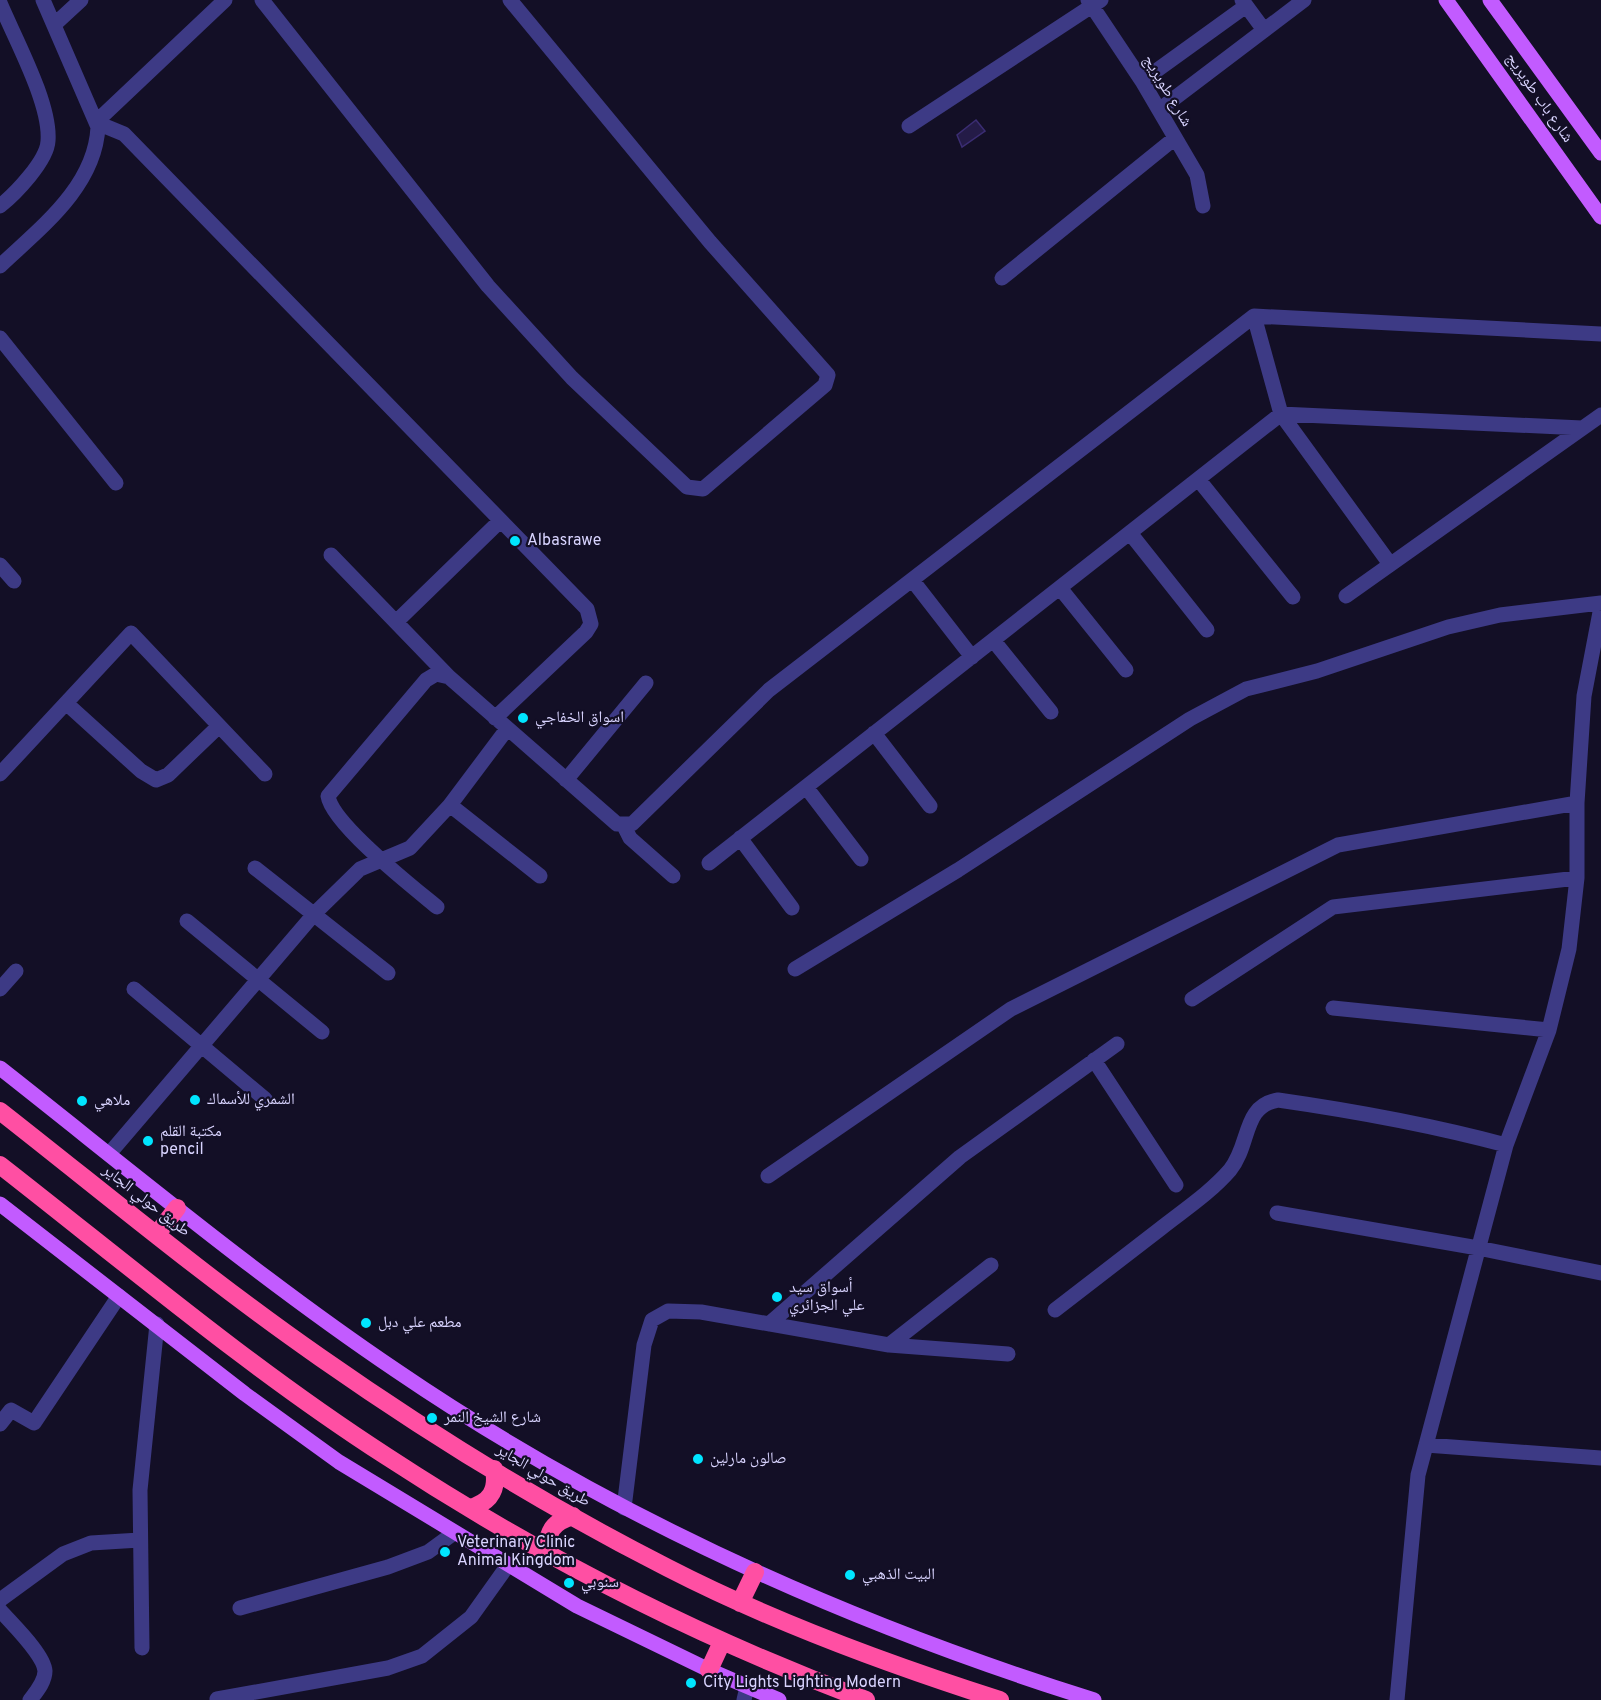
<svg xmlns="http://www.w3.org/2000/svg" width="1601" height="1700" font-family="Overpass,'Noto Naskh Arabic',sans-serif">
	<rect width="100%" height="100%" fill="#130f26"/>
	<path fill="#241b47" stroke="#3b2d73" stroke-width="1.5" d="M976,120L985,131L962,147L957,135Z"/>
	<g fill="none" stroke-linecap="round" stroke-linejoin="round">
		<path stroke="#3d3a85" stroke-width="15" d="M262,0L488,286L572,378L687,487L703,489L825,385L828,375L710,242L510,0
			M1088,0L1142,81L1197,175L1203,206
			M1242,0L1264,30
			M0,3C15,39 51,104 48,141C47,161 15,194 0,206
			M55,24L81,0
			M1142,81L1246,6
			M1159,110L1304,0
			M96,122L225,0
			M909,126L1101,0
			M98,127H107L124,134L587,609L591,624L586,632L495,718
			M0,266C40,228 95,187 98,127L43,0
			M1002,278L1175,138
			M1254,316L1281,414L1390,564
			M0,338L116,483
			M1198,479L1293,597
			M1130,533L1207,630
			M331,555L449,677
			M0,565L14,581
			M913,581L972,657
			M1060,588L1126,670
			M1346,596L1601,415
			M396,622L500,521
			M993,640L1051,712
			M66,703L141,771L156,780L168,775L219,726
			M874,733L930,806
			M0,774L131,633L265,774
			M566,780L646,683
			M806,787L861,859
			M450,805L540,876
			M624,826L630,838L673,876
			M740,838L792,908
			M709,863L1281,414L1582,428
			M255,868L388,973
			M437,907C414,888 332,824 328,796L426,680L436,674L449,677L617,824H632L769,690L1254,316L1601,334
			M187,921L322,1032
			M795,969L958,870L1190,719L1246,689L1317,671L1448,627L1500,615L1601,603
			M0,989L16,971
			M134,989L265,1099
			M1192,999L1333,907L1577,878
			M1333,1008L1549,1030
			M1094,1060L1176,1185
			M109,1154L315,913L360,869L410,848L450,805L507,729
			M768,1176L1011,1009L1338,845L1577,803
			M1277,1213L1478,1248L1601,1273
			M1055,1310C1090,1283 1125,1256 1160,1229C1184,1210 1210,1193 1230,1170C1251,1144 1242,1106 1278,1100C1355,1111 1431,1125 1506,1145
			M769,1324L960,1157L1117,1044
			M889,1345L991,1265
			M0,1424L11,1410L34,1423L119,1296
			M1426,1445L1601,1458
			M624,1508L644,1345L652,1320L668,1311L701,1312L889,1345L1008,1354
			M0,1600L63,1554L91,1543L140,1540
			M240,1608L388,1567L428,1552L454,1533
			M0,1610C11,1623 44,1654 45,1671C45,1682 36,1692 30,1700
			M142,1648L140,1490L157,1324
			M217,1699L388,1668L422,1656L471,1617L508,1565
			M744,1700L747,1687
			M1397,1700L1418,1475L1506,1145L1549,1030L1569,949L1577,878V803L1584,696L1601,607"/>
		<path stroke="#c25bff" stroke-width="15" d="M1446,0L1601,217
			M1490,0L1601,153
			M0,1068C131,1171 259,1278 397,1371C610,1516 848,1623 1094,1700
			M0,1204L245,1394L339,1462L577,1606L709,1670L779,1700"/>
		<path stroke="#ff4fa3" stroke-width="18" d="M0,1111C106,1194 210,1281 321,1358C431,1435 548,1507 668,1568C773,1622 887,1664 1000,1700
			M0,1165C127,1264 251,1369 386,1456C537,1555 697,1637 866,1700
			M157,1234L177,1208
			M470,1508C490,1502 498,1491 494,1469
			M549,1554C545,1533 552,1522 573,1516
			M740,1603L755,1572
			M709,1670L722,1642"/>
	</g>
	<g fill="#00e5ff" stroke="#130f26" stroke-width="2">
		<circle cx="515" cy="541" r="6"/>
		<circle cx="523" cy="718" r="6"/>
		<circle cx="195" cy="1100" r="6"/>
		<circle cx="82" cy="1101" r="6"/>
		<circle cx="148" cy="1141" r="6"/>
		<circle cx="777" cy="1297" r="6"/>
		<circle cx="366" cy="1323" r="6"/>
		<circle cx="432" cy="1418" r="6"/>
		<circle cx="698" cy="1459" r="6"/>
		<circle cx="445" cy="1552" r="6"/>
		<circle cx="850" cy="1575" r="6"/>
		<circle cx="569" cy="1583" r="6"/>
		<circle cx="691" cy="1683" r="6"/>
	</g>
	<g text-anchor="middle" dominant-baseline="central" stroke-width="4.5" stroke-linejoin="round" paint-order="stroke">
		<g font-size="16" fill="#d9d4ff" stroke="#130f26">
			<text transform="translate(1167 91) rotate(59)">شارع طويريج</text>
			<text transform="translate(1539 98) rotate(55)">شارع باب طويريج</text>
			<text transform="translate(146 1201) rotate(38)">طريق حولي الجاير</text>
			<text transform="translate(543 1476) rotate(31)">طريق حولي الجاير</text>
		</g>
		<g font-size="16" fill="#d9d4ff" stroke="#130f26" text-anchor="start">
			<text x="527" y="541">Albasrawe</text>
			<text x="535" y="718">اسواق الخفاجي</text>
			<text x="207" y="1100">الشمري للأسماك</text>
			<text x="94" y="1101">ملاهي</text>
			<text x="160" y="1132">مكتبة القلم<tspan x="160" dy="18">pencil</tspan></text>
			<text x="789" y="1288">أسواق سيد<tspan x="789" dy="18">علي الجزائري</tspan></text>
			<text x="378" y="1323">مطعم علي دبل</text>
			<text x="444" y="1418">شارع الشيخ النمر</text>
			<text x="710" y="1459">صالون مارلين</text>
			<text x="457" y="1543">Veterinary Clinic<tspan x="457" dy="18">Animal Kingdom</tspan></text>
			<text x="862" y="1575">البيت الذهبي</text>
			<text x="581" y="1583">سنوبي</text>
			<text x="703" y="1683">City Lights Lighting Modern</text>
		</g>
	</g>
</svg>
